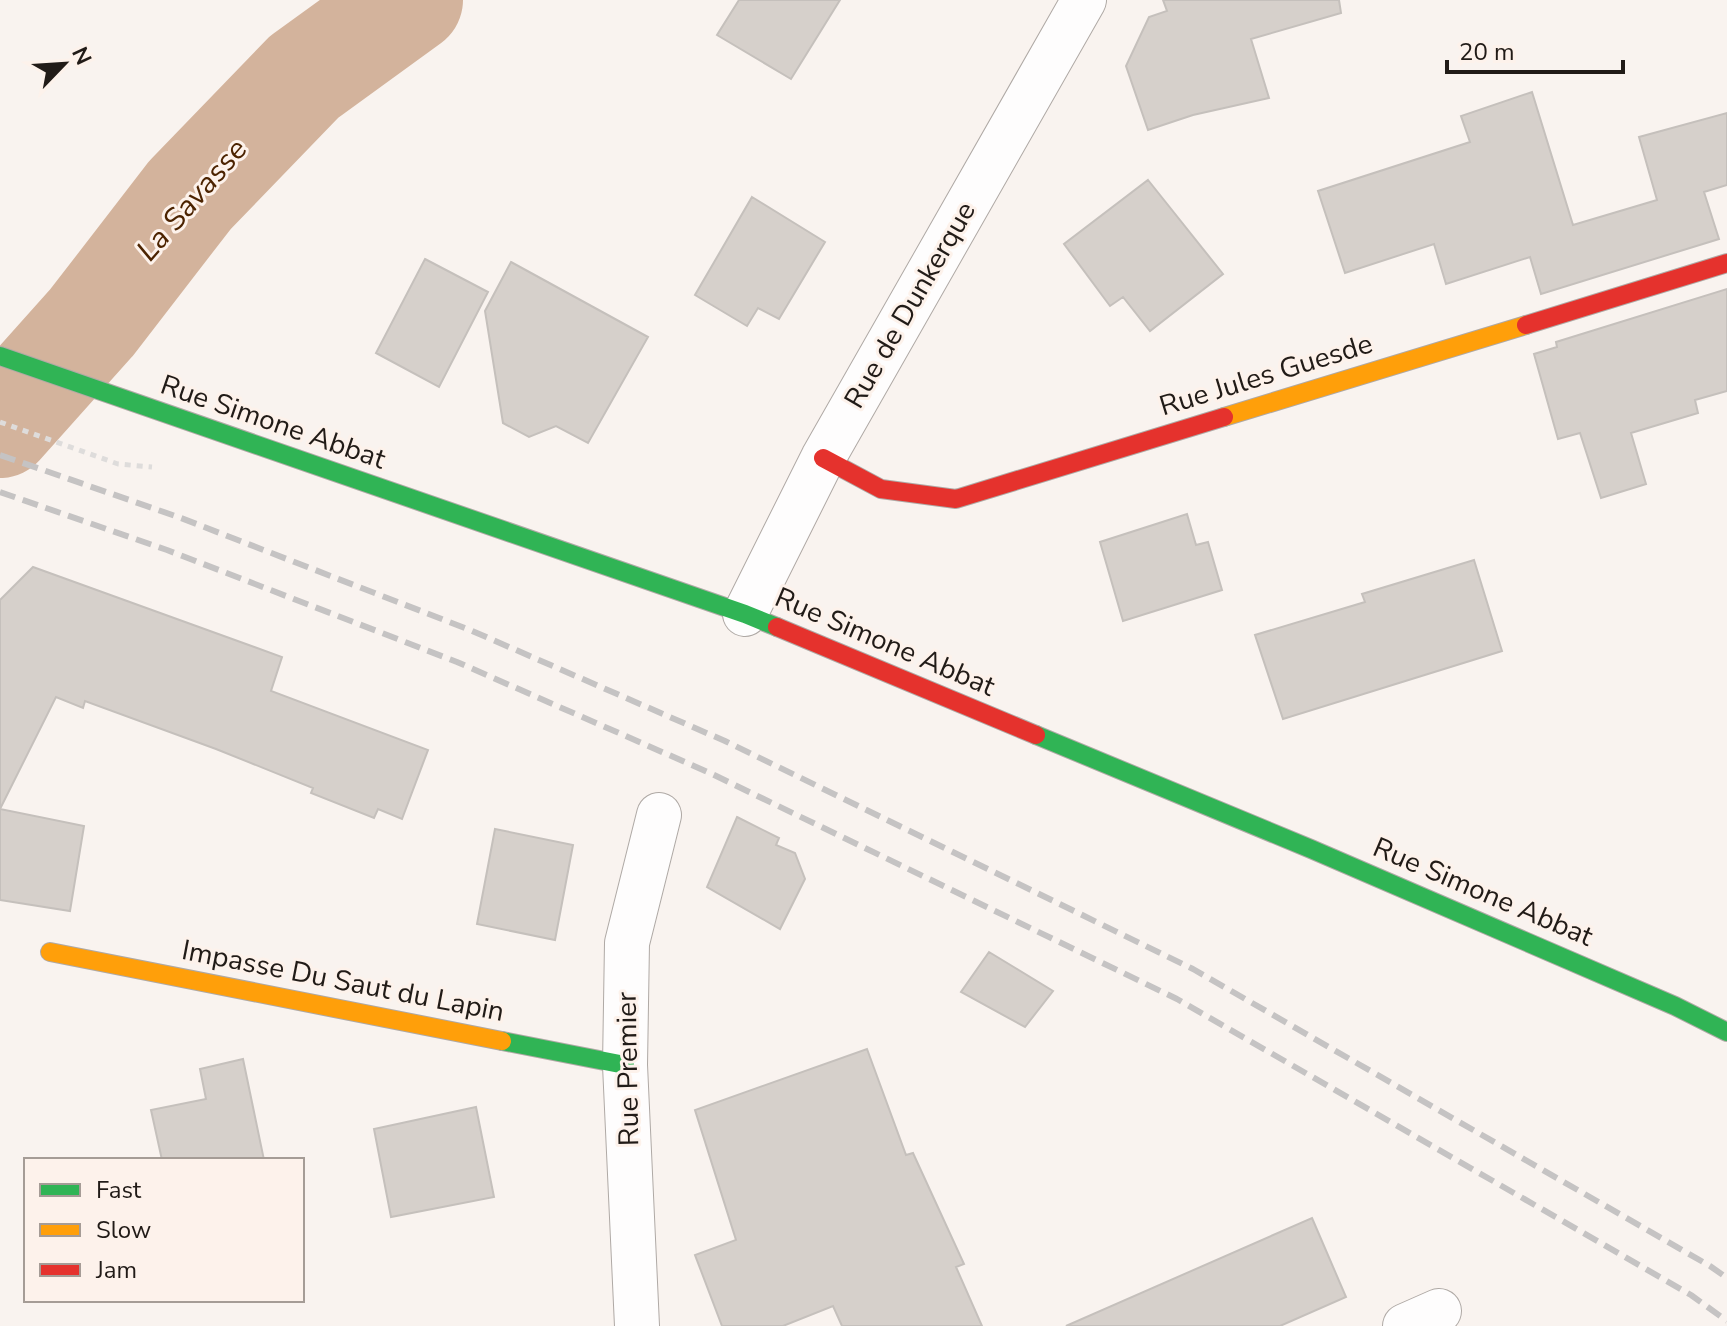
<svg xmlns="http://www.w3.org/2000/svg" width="1727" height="1326" font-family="'Nunito Sans',sans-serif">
	<rect width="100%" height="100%" fill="#f9f3ef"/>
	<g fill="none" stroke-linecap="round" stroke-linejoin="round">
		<path stroke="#d3b39c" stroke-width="106" d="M0,425L92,322L190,195L304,77L410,0"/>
	</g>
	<path fill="#d6d0cb" stroke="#c5c0bc" stroke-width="2" d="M739,0H840L791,79L717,35Z
		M1163,0H1339L1341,13L1251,39L1269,98L1193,115L1148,130L1126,66L1149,17L1167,11Z
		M1532,92L1573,225L1657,200L1639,137L1727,113V185L1704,192L1719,239L1541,294L1530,257L1446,284L1434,244L1345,273L1318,191L1470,142L1461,116Z
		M1148,180L1223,274L1150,331L1123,297L1110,306L1064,244Z
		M752,197L825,242L779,319L758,308L747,326L695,295Z
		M425,259L488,292L439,387L376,353Z
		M511,262L648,337L588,443L556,426L529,437L503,423L485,311Z
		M1727,289V391L1695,400L1698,413L1631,433L1646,484L1601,498L1580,433L1558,439L1534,354L1557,347L1556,342Z
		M1187,514L1196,545L1208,542L1222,590L1123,621L1100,542Z
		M1474,560L1502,651L1283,719L1255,635L1365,602L1362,594Z
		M33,567L282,657L271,691L428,750L402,819L378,809L374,818L311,793L313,788L216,749L85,701L83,708L56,697L0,809V600Z
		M0,809L84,826L70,911L0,900Z
		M737,817L779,838L776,845L795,853L805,879L780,929L707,887Z
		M495,829L573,845L555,940L477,924Z
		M989,952L1053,991L1025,1027L961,992Z
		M867,1049L906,1155L913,1153L964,1264L956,1267L982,1326H842L833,1306L783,1326H722L695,1255L736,1240L695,1110Z
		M243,1059L264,1160H162L151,1110L206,1099L200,1069Z
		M476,1107L494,1197L391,1217L374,1129Z
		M1312,1218L1346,1297L1280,1326H1066Z"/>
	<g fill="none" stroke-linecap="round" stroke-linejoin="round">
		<g stroke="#afa9a5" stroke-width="46">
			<path id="street" d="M745,614L823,458L1084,0
				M637,1326L625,1065L627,943L659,815
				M1405,1326L1439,1311"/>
		</g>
		<g stroke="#afa9a5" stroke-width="20">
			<path id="fast" d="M0,356L745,614L777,627
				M1036,735L1311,849L1675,1006L1727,1032
				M502,1041L625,1065"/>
		</g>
		<g stroke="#afa9a5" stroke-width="20">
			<path id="slow" d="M1224,417L1526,325
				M50,952L502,1041"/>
		</g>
		<g stroke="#afa9a5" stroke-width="20">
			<path id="jam" d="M1526,325L1727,263
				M823,458L881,489L956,499L1224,417
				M777,627L1036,735"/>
		</g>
		<path stroke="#dedcdb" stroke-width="5" stroke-dasharray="6 6" stroke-linecap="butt" d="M0,422L118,464L152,467"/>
		<use href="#street" stroke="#fefdfd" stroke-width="44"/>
		<use href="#fast" stroke="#30b455" stroke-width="18"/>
		<use href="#slow" stroke="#ff9f0a" stroke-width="18"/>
		<use href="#jam" stroke="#e5322d" stroke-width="18"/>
		<path stroke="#c5c3c3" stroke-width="6" stroke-dasharray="16 8" stroke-linecap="butt" d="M0,455L181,518L470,630L725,741L1193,969L1710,1266L1727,1278
			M0,492L167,550L457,662L710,773L1177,999L1691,1295L1727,1321"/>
	</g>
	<g text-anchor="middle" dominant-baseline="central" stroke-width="6" stroke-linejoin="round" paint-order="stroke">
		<g font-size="28" fill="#211b17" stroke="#fdf2eb">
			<text transform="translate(910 305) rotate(-60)">Rue de Dunkerque</text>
			<text transform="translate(1266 375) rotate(-17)">Rue Jules Guesde</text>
			<text transform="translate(273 422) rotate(19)">Rue Simone Abbat</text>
			<text transform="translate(885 642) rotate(23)">Rue Simone Abbat</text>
			<text transform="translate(1483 892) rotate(23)">Rue Simone Abbat</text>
			<text transform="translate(343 981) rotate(11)">Impasse Du Saut du Lapin</text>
			<text transform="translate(628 1069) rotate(-91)">Rue Premier</text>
		</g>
		<g font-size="30" font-style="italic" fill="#4c2300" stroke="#fdf2eb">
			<text transform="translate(192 200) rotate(-49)">La Savasse</text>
		</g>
	</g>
	<rect x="24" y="1158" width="280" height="144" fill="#fdf2eb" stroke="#a59c96" stroke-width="2"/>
	<rect x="40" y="1184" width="40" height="12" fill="#30b455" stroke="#a59c96" stroke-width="2"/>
	<text x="96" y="1198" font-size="24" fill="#211b17">Fast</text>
	<rect x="40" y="1224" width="40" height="12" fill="#ff9f0a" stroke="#a59c96" stroke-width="2"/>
	<text x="96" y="1238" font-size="24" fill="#211b17">Slow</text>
	<rect x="40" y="1264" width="40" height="12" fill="#e5322d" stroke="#a59c96" stroke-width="2"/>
	<text x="96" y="1278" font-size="24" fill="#211b17">Jam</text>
	<g transform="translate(64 64) rotate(65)" stroke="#fdf2eb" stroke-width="6" paint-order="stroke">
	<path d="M0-6L14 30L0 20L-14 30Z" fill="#211b17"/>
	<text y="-12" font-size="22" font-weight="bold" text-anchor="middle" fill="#211b17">N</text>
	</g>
	<path d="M1447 60v12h176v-12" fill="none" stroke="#211b17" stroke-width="4"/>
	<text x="1459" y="60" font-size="24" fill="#211b17" stroke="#fdf2eb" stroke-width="6" paint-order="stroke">20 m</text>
</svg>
